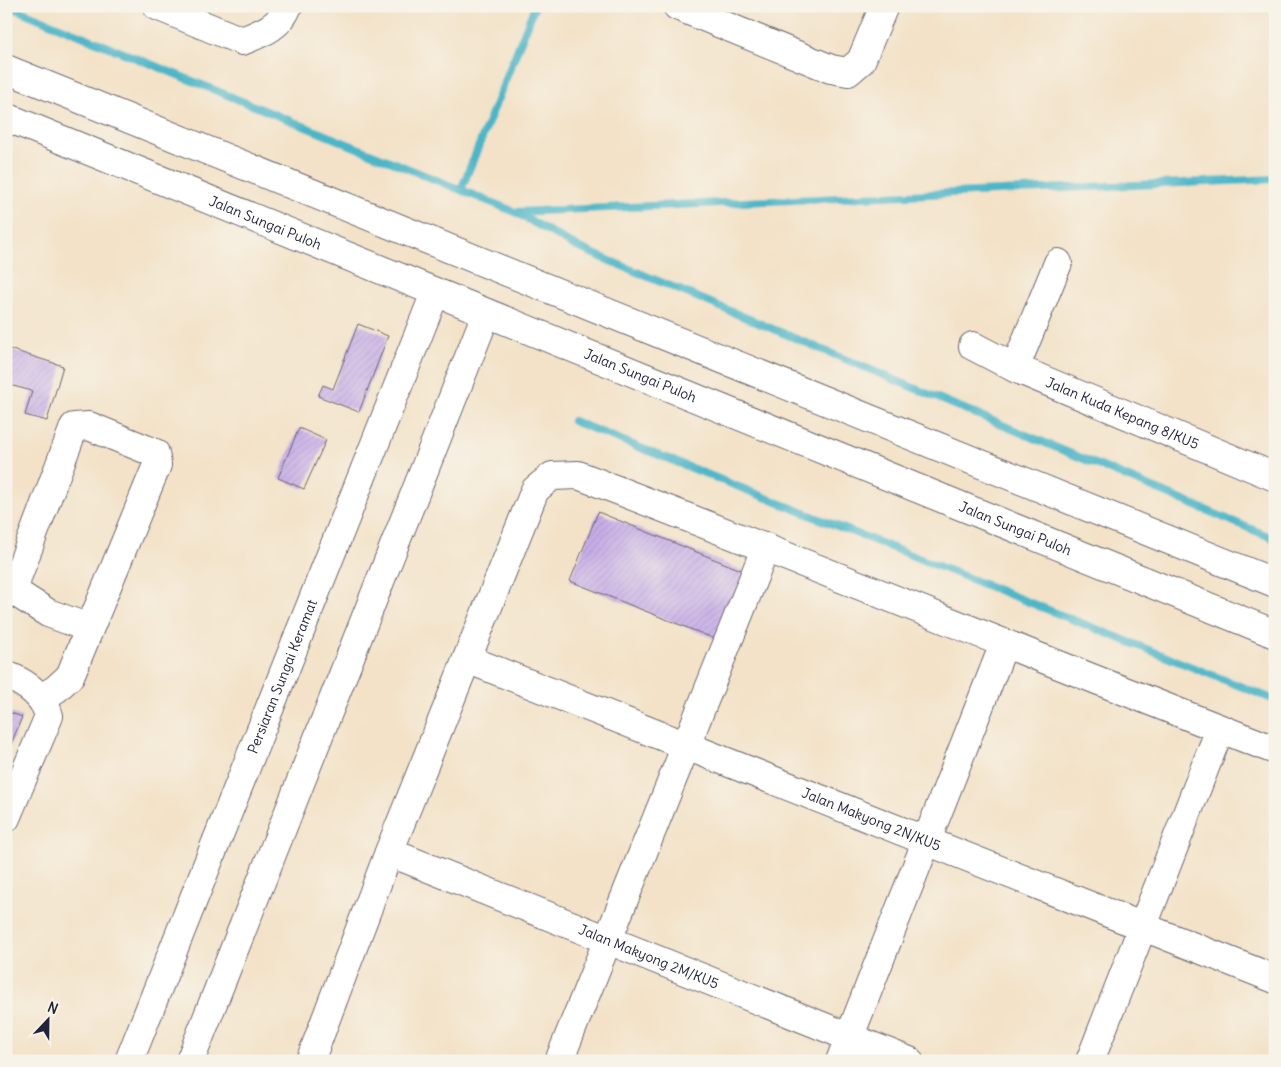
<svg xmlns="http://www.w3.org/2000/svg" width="1281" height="1067" font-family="Delius,sans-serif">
	<defs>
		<pattern id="building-hatch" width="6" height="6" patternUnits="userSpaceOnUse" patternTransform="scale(1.25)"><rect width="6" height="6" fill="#c7aee8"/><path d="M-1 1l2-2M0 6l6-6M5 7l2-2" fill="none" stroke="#ab95c8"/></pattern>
	</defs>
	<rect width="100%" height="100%" fill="#f7f3e8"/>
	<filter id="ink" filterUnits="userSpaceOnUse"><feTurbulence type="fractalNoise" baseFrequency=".02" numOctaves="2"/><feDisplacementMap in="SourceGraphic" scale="10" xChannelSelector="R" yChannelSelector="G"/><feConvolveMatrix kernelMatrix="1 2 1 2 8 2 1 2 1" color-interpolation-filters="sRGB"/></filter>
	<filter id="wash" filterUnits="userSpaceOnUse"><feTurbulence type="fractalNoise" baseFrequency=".0096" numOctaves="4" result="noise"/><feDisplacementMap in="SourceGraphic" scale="20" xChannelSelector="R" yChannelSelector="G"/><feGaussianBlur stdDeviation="1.12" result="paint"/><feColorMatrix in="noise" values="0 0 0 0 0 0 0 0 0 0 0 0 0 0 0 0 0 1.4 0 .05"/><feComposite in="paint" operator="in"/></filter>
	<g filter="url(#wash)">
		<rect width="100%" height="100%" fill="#f3e2c8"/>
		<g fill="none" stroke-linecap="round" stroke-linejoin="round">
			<path stroke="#4bb6c8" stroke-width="8" d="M8,6L515,212L1275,179
				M461,190L535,6
				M515,212L577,247L1275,539
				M573,421L1275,700"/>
		</g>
		<g id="blocks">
			<path fill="url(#building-hatch)" d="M358,324L388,336L359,412L318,396L323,385L333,389Z
				M6,348L63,366L47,421L25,415L32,391L6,384Z
				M299,428L326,440L304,489L278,478Z
				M598,512L746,572L718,640L570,581Z
				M6,711L22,717L6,756Z"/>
		</g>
	</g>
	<g filter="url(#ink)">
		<use href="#blocks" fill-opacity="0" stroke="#6b656c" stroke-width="1"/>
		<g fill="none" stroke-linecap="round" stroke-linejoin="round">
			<g stroke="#6b656c" stroke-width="30">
				<g id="minor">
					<path d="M157,6L242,41C262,33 280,27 288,6"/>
					<path d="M677,6L831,69L848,72L861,61L884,6"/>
					<path d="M6,69L1275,583"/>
					<path id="s1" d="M6,117L1275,634"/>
					<path id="s2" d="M973,346L1015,368L1275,477"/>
					<path d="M1015,368L1058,263"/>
					<path id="s3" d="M467,659L1275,979"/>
					<path d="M6,675C26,683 44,695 49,716L6,818"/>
					<path d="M41,698L56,689L70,676L157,465L155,453L89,426L74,427L17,578L15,592L48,613L89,628"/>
					<path id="s4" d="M389,852L909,1061"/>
					<path id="s5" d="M129,1061L435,293"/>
					<path d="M190,1061L486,314"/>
					<path d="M310,1061L389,852L535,490L552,476L578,475C811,564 1042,660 1275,750"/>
					<path d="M559,1061L766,547"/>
					<path d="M840,1061L1004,644"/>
					<path d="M1090,1061L1220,729"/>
				</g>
			</g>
			<use href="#minor" stroke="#fff" stroke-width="28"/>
		</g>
	</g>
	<g text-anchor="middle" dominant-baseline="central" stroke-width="5" stroke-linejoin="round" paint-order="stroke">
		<g font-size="14" fill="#22223b" stroke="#f7f3e8">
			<text stroke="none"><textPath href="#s1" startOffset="280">Jalan Sungai Puloh</textPath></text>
			<text stroke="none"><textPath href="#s1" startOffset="685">Jalan Sungai Puloh</textPath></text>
			<text stroke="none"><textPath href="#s2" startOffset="164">Jalan Kuda Kepang 8/KU5</textPath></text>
			<text stroke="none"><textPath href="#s1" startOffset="1090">Jalan Sungai Puloh</textPath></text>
			<text stroke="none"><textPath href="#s5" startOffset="414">Persiaran Sungai Keramat</textPath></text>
			<text stroke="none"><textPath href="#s3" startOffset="435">Jalan Makyong 2N/KU5</textPath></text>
			<text stroke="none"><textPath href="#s4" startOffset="280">Jalan Makyong 2M/KU5</textPath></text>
		</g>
	</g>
	<rect width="1281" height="1067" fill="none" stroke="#f7f3e8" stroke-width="25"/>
	<g transform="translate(48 1020) rotate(22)" stroke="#f7f3e8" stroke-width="4" paint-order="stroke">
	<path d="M0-4L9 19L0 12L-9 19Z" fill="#22223b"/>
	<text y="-8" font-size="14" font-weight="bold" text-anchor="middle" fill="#22223b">N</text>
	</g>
</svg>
